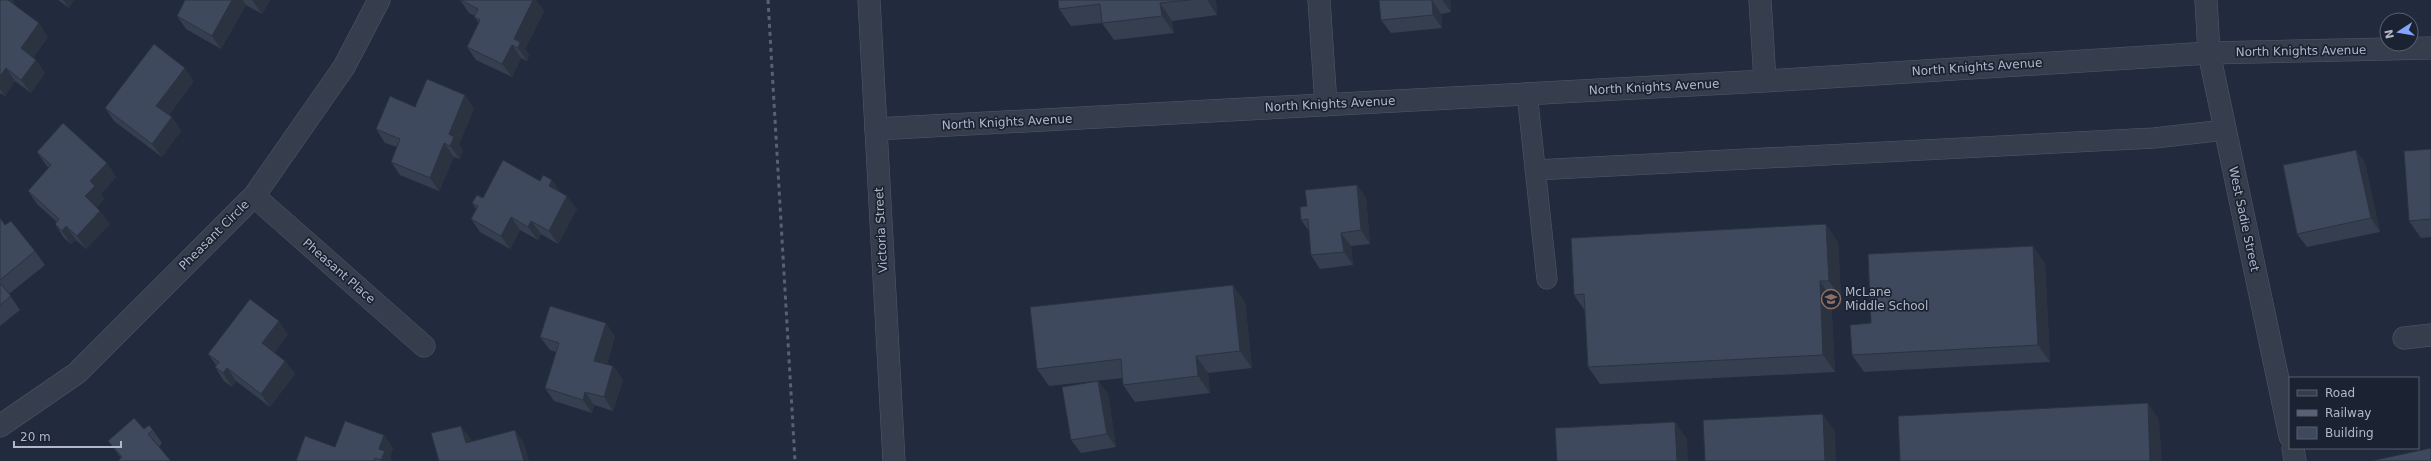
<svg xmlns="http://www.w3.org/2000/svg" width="2431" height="461" font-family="'DejaVu Sans',sans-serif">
	<rect width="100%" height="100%" fill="#222b3e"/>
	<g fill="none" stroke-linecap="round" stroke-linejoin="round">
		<g stroke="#515868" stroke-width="21">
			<path id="service" d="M1527,93L1547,279
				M1535,170L2154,138L2225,130"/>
		</g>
		<g stroke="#515868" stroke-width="23">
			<path id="minor" d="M1319,0L1326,105
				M1760,0L1765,81
				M2206,0L2209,53L2290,436
				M876,129L1765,81L2209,53L2431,48
				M254,196L424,346
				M2404,338L2431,335
				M0,426L77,373L254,196L344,67L379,0
				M2293,448L2295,461"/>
		</g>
		<g stroke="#515868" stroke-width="23">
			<path id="tertiary" d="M869,0L894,461"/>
		</g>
		<use href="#service" stroke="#363e4e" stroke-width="20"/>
		<use href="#minor" stroke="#363e4e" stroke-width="22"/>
		<use href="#tertiary" stroke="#363e4e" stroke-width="22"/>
		<path stroke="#586175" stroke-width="3" stroke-dasharray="4 4" stroke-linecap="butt" d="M768,0L795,461"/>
	</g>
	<path fill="#353f50" d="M0,0L15,4V5L48,37L33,58L36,60L45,73L31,93L15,81L5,96L0,93Z
		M58,0H74L69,8Z
		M185,0H270L262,14L246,5L221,49L186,29L177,16Z
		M460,0H536L544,11L525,49L529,55L527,61L521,58L512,77L476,60L467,47L479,23L474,17L475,16L469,13Z
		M1058,0H1216L1217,15L1172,21L1174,33L1114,40L1102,23L1071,26L1059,9Z
		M1379,0H1450L1451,12L1441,14L1442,28L1391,33L1381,20Z
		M194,81L169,115L172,117L181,131L162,157L114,121L105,108Z
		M465,95L474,109L459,144L463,150L460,159L454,157L439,191L400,175L391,162L397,147L385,143L376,129L415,107Z
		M2431,149V237L2421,238L2409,221Z
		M2356,150L2365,163L2380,232L2307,247L2297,234Z
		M37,152L107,163L116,177L101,194L104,199L97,207L100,211L110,224L86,249L76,240L71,244L64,238L55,224L57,222L37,204L28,191L49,168L46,165Z
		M1357,185L1366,198L1370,244L1351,246L1353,265L1320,269L1311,255L1309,231L1301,220L1307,206Z
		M560,192L577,209L558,244L541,234L538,240L520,230L510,249L480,232L471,219L476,209L472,203L483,198Z
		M0,218L5,225L35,251L45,265L9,294L20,310L0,326Z
		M1838,242L1841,298H1831L1835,372L1600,384L1588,367L1585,311L1574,295Z
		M2045,263L2050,362L1864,372L1852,355L1871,323Z
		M1245,302L1252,368L1208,373L1210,393L1135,402L1123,385V378L1049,386L1037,369Z
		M288,334L274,353L285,361L295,374L270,407L236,381L232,387L224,381L215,367L216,365L208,354Z
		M615,336L607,364L613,366L623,380L613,411L594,405L592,413L554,401L545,388L556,352L550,350L540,337Z
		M1098,381L1108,394L1116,447L1081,453L1071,440Z
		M144,429L153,430L162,443L159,447L121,458L108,441Z
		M384,435L393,448L390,458L392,461H296L335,447Z"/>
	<path fill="#2b3341" d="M5,0H13L15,4L12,9Z
		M63,0H74L69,8Z
		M232,0H243L246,5L221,49L212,36Z
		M252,0H270L262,14Z
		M533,0H536L544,11L525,49L529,55L527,61L518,48L514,39Z
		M1207,0H1216L1217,15Z
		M1432,0L1441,14L1442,28L1433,15Z
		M1442,0H1450L1451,12Z
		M1160,3L1172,21L1174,33L1162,16Z
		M39,23L48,37L30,62L21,48Z
		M512,45L521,58L512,77L502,64Z
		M36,60L45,73L31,93L21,80Z
		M6,68L15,81L5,96L0,89V76Z
		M185,68L194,81L166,119L156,106Z
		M465,95L474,109L459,144L463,150L460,159L450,146L449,134Z
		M172,117L181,131L162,157L152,144Z
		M444,143L454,157L439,191L430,178Z
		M2356,150L2365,163L2380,232L2371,218Z
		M107,163L116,177L101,194L104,199L94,210L85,196L90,181Z
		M552,180L561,193L549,186Z
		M1357,185L1366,198L1370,244L1361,230Z
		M567,196L577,209L558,244L549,231Z
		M100,211L110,224L86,249L77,236Z
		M511,217L520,230L510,249L501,236Z
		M531,221L541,234L538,240L528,227Z
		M1826,224L1838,242L1841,298L1829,281Z
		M66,226L76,240L71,244L62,231Z
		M1341,233L1351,246L1353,265L1344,252Z
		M2033,246L2045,263L2050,362L2038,345Z
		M1820,281L1831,298L1835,372L1823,355Z
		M1233,285L1245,302L1252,368L1240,351Z
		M279,321L288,334L271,357L262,343Z
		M606,323L615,336L604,374L594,361Z
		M1196,356L1208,373L1210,393L1198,376Z
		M285,361L295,374L270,407L261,394Z
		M613,366L623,380L613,411L604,397Z
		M227,368L236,381L232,387L223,373Z
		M1098,381L1108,394L1116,447L1107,434Z
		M585,392L594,405L592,413L583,400Z
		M2148,403L2159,420L2162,461H2150Z
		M1823,414L1835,431L1836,461H1825Z
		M1675,422L1687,439L1688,461H1677Z
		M461,426L471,439L476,456L466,443Z
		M515,430L524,443L529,461H524Z
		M384,435L393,448L390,458L392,461H382L381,460L379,449Z"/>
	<path fill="#3e495d" stroke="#2b3341" d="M0,0H8L39,23L21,48L36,60L21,80L6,68L0,76Z
		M185,0H232L212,36L177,16Z
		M461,0H533L514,39L520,42L518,48L512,45L502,64L467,47L480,20L474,17L478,9Z
		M1058,0H1190L1160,3L1162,16L1102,23L1100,4L1059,9Z
		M1379,0H1433H1432L1433,15L1381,20Z
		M154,44L185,68L156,106L172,117L152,144L105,108Z
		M427,79L465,95L449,134L454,137L450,146L444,143L430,178L391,162L400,139L376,129L390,96L415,107Z
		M63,123L107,163L90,181L95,186L85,196L100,211L77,236L66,226L62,231L55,224L59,219L28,191L51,165L37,152Z
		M2431,149V219L2409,221L2404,151Z
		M2356,150L2371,218L2297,234L2283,165Z
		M503,160L540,181L543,175L552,180L549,186L567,196L549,231L531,221L528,227L511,217L501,236L471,219L478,206L472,203L477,195L483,198Z
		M1357,185L1361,230L1341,233L1344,252L1311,255L1308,219L1301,220L1300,207L1307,206L1305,190Z
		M0,218L5,225L11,221L35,251L0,280Z
		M1826,224L1829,281H1820L1823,355L1588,367L1584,294L1574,295L1571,238Z
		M2033,246L2038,345L1852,355L1850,325L1871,323L1868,254Z
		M0,283L11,296L0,305Z
		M1233,285L1240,351L1196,356L1198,376L1123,385L1121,359L1037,369L1030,307Z
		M250,299L279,321L262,343L285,361L261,394L227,368L223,373L215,367L219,362L208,354Z
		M550,306L606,323L594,361L613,366L604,397L585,392L583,400L545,388L559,343L540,337Z
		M1098,381L1107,434L1071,440L1062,387Z
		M2148,403L2150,461H1900L1898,416Z
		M1823,414L1825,461H1705L1703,420Z
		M134,418L144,429L149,425L153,430L148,434L171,461H118L122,457L108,441Z
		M345,421L384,435L379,449L385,451L381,460L375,458L374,461H296L305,436L335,447Z
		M1675,422L1677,461H1557L1555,428Z
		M461,426L466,443L515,430L524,461H439L431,433Z
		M2431,448V461H2371Z"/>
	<defs>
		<g id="school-ring" transform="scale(1)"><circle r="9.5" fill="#1b2332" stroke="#8d6e63" stroke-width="1.5"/><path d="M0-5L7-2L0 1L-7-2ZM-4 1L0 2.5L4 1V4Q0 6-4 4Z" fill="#8d6e63"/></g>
	</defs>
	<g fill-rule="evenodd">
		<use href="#school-ring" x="1831" y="299"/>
	</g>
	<g text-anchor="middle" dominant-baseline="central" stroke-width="3.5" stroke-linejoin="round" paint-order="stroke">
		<g font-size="12" fill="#b2b8c9" stroke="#1b2332">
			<text transform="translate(2301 51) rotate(-1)">North Knights Avenue</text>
			<text transform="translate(1977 67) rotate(-4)">North Knights Avenue</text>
			<text transform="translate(1654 87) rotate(-3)">North Knights Avenue</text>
			<text transform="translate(1330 104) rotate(-3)">North Knights Avenue</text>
			<text transform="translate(1007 122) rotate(-3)">North Knights Avenue</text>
			<text transform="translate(2244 219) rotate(78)">West Sadie Street</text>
			<text transform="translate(881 230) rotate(-93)">Victoria Street</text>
			<text transform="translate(214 235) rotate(-45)">Pheasant Circle</text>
			<text transform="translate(339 271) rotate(41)">Pheasant Place</text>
		</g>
		<g font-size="12" fill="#b2b8c9" stroke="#1b2332" text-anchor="start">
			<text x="1845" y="292">McLane<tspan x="1845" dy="14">Middle School</tspan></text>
		</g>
	</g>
	<rect x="2289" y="377" width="130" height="72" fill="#1b2332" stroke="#575f6e"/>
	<rect x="2297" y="390" width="20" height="6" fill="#363e4e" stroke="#575f6e"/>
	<text x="2325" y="397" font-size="12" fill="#b2b8c9">Road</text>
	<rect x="2297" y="410" width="20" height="6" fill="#586175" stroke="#575f6e"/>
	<text x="2325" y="417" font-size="12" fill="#b2b8c9">Railway</text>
	<rect x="2297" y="427" width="20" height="12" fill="#3e495d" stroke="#575f6e"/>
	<text x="2325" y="437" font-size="12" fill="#b2b8c9">Building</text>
	<g transform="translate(2399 32) rotate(258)"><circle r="19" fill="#1b2332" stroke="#575f6e"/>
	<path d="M0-3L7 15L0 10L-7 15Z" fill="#83a6fc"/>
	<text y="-6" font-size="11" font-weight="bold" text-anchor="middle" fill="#b2b8c9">N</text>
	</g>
	<path d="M14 441v6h107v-6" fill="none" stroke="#b2b8c9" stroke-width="2"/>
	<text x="20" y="441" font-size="12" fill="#b2b8c9" stroke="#1b2332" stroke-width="3" paint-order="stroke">20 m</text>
</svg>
